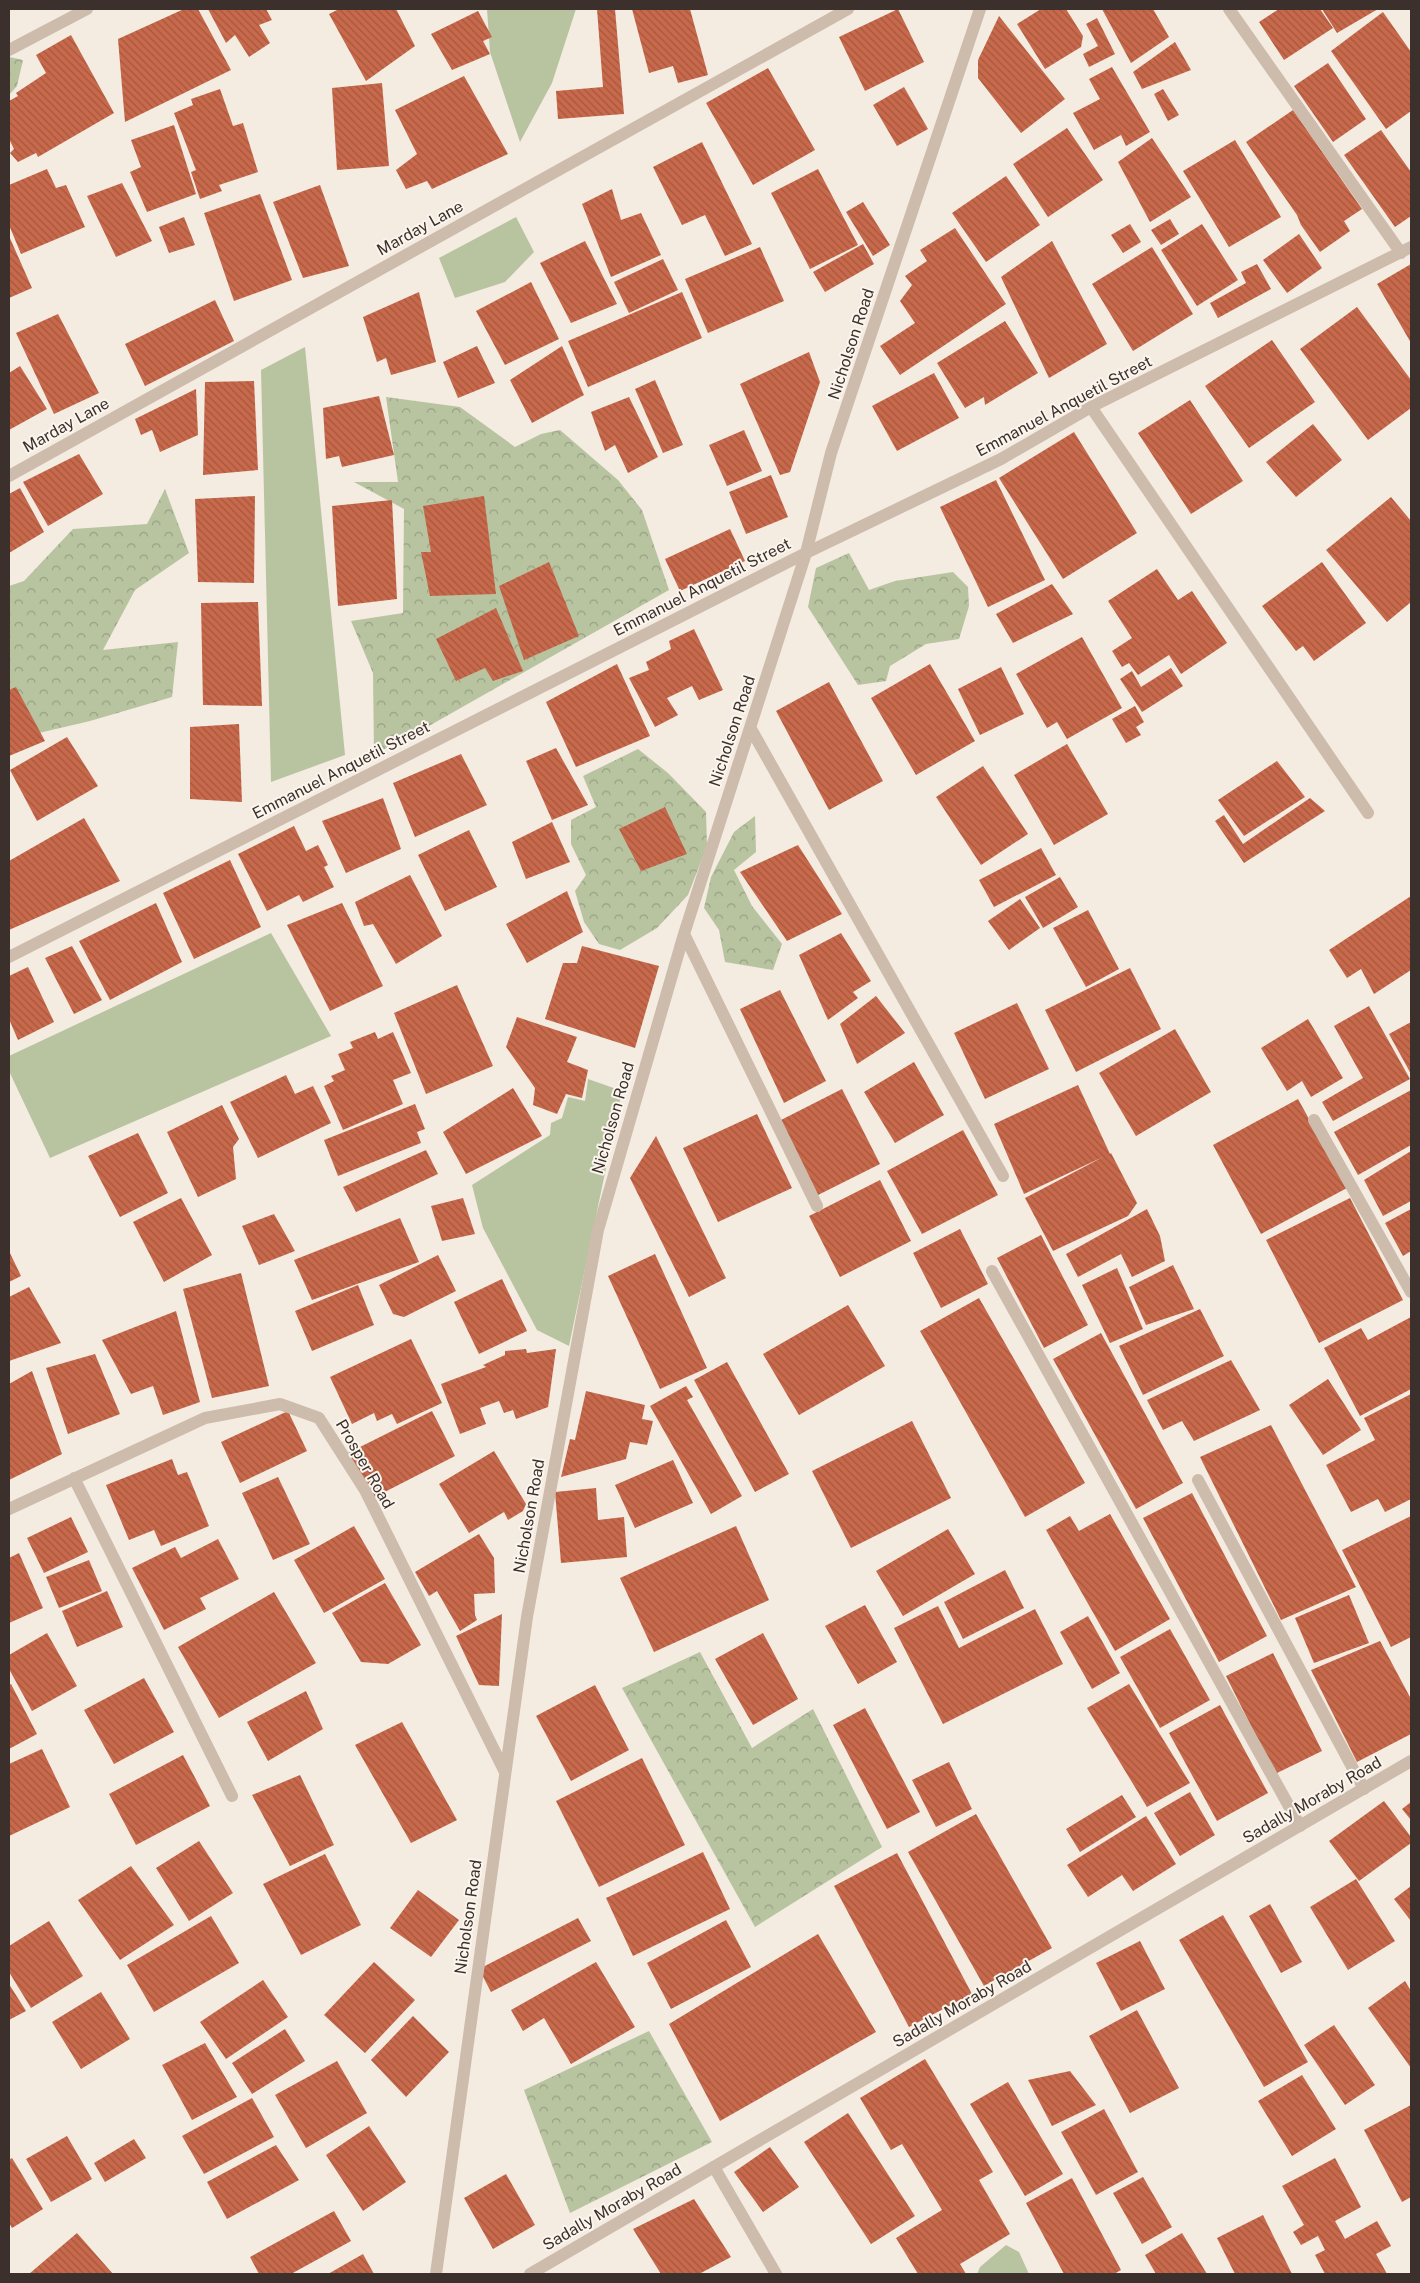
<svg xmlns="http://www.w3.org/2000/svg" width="1420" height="2283" font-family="'Public Sans',sans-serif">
	<defs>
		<pattern id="forest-crowns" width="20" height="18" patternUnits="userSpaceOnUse" patternTransform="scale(1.25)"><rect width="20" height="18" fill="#b8c4a0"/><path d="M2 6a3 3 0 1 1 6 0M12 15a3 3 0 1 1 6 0" fill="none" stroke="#97a083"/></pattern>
		<pattern id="building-back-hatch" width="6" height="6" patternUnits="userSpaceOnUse" patternTransform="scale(1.25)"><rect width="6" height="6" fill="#c8694b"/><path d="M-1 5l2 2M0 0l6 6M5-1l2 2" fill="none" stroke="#a4573f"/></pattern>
	</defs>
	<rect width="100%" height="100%" fill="#f4ebe1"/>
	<path fill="#b8c4a0" d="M487,9H576L552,83L520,142L490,52Z
		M516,217L534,252L505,282L455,298L439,258Z
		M305,347L345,755L271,782L261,370Z
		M271,933L331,1036L50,1158L9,1071V1056Z
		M588,1079L622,1091L569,1346L537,1330L483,1228L472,1185L550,1135L551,1123L562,1118L568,1097L585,1101Z
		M1006,2245L1019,2252L1029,2274H977L980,2267Z"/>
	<path fill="url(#forest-crowns)" d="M9,57L23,60L17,86L9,95Z
		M386,397L460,407L515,447L541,434L560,430L618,480L642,510L669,590L413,735L374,754L373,673L351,621L403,613L404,509L354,482H398Z
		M165,489L189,553L135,590L103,650L178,642L172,697L90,721L9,740V586L24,581L73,529L147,524Z
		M849,553L869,590L895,581L953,572L968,587L969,606L959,639L926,644L890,666L886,681L858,685L808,607L816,568Z
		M638,749L668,773L706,812L707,846L688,895L657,928L620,950L599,944L584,922L575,891L586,875L571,844V820L596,807L583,776Z
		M755,816L756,852L734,870L752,906L782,944L773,970L725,962L719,930L704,908L711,877L734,832Z
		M700,1652L752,1748L813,1709L882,1847L755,1927L622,1688Z
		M649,2031L712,2142L570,2213L524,2090Z"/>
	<path fill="url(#building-back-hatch)" d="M184,9H198L231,70L125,122L118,39Z
		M208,9H266L272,20L259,25L270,43L249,57L235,35L226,43Z
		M339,9H396L415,46L366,81L329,14Z
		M597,9H615L624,114L558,119L556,91L603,87Z
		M632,9H690L708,75L678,83L673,66L649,73Z
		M898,9L924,62L865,91L839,37Z
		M1041,9H1066L1083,36L1081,47L1045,69L1017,24Z
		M1102,9H1153L1169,37L1131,63Z
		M1279,9H1320L1333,28L1284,60L1259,22Z
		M1322,9H1378L1337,33Z
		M478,11L492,37L483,41L490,54L452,70L431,34Z
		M1383,12L1411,52V111L1386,129L1331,51Z
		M999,16L1065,99L1021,133L978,78V60Z
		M1097,18L1115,54L1089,67L1083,54L1098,46L1086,24Z
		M71,35L114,113L38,157L36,153L18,162L10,153L14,149L9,139V101L18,96L16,93L46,73L36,55Z
		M1175,42L1191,70L1142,89L1133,72Z
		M1328,63L1366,119L1333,142L1294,86Z
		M1112,67L1150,132L1126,146L1121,135L1094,150L1073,113L1100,99L1089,79Z
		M768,68L815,150L753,185L706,103Z
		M464,76L508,154L432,189L427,181L406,189L396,170L417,154L395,110Z
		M382,83L389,166L337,170L332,88Z
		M904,87L928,129L897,146L873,105Z
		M220,89L233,126L243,123L258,172L219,185L222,191L200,199L191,172L196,170L174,113L193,105L191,99Z
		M1163,89L1179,115L1168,121L1154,94Z
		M1293,110L1362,209L1344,221L1350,231L1320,252L1301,225L1297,215L1246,142Z
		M174,125L196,194L147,212L130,172L141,167L131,140Z
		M1067,128L1103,180L1048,217L1013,164Z
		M1381,130L1411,172V216L1395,227L1344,155Z
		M1152,138L1191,197L1150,222L1118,162Z
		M1235,140L1281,217L1229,247L1183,171Z
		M702,142L752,244L725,256L705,215L682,225L653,167Z
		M47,169L56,188L66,185L85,227L21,254L9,225V185Z
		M818,169L858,245L810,269L771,193Z
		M1006,176L1040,225L986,262L952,213Z
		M122,183L152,241L116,257L87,196Z
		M320,185L349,266L303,278L273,202Z
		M612,189L621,220L641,213L661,255L611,277L582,204Z
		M260,194L292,280L234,301L204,213Z
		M863,202L890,245L873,256L846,212Z
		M184,217L195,245L169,253L159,227Z
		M1170,219L1179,234L1161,245L1151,230Z
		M1130,224L1141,242L1123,253L1111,235Z
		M1202,224L1238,280L1197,306L1161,250Z
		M955,228L1006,304L900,375L880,346L915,323L900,301L912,285L905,276L927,261L920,250Z
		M1299,234L1322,268L1287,293L1263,260Z
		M9,236L32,288L9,298Z
		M585,241L617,304L571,323L540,263Z
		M1052,241L1107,344L1049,378L1001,277Z
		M863,244L874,264L825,292L813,272Z
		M760,247L784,301L708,333L685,279Z
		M1152,247L1193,314L1133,351L1092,284Z
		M663,259L678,290L629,313L614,282Z
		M1257,264L1271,289L1218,318L1210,303L1246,283L1241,272Z
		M1411,264V343L1377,284Z
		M531,282L559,339L505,365L476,311Z
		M419,292L436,362L391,375L386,358L377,362L363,317Z
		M682,292L702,338L588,387L568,341Z
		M215,300L234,341L145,386L125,344Z
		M1357,307L1411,380V408L1368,440L1300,349Z
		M58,314L99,393L54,414L16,333Z
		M1005,321L1038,373L985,405L984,397L965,408L937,363Z
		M1272,340L1315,402L1249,448L1205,386Z
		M477,346L495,383L458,398L443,362Z
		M562,346L584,395L532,423L510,380Z
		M809,352L820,382L790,472L780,475L740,384Z
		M20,366L47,409L9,430V373Z
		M934,373L959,418L897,451L872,406Z
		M655,380L683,445L663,453L635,389Z
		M254,381L258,470L203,475L205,382Z
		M196,389L198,435L160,452L152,430L141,435L135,419Z
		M379,396L394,455L342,467L339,456L326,459L323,408Z
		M629,397L658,457L628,473L615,445L605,451L591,412Z
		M1190,400L1243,481L1191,514L1138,433Z
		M1313,424L1342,460L1296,497L1266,462Z
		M744,430L762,471L727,486L709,445Z
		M1074,432L1137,533L1063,579L999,478Z
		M79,454L103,494L48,526L23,482Z
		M771,475L788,517L746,534L729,492Z
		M996,480L1045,580L988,607L940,507Z
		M20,488L44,532L9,553V494Z
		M255,496L254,583L198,582L195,499Z
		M484,496L496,594L430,596L421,552H431L423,506Z
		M1391,497L1411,521V602L1387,622L1326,550Z
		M392,500L397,599L338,606L332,506Z
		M730,529L745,561L680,591L665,559Z
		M549,562L579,636L524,660L499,586Z
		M1322,562L1366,623L1314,661L1303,646L1296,651L1262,606Z
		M1157,569L1178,600L1192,591L1227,643L1181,674L1169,655L1138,675L1129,663L1122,667L1112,651L1132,638L1108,601Z
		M1052,584L1073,614L1013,643L996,614Z
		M258,602L262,706L203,705L201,603Z
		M496,608L523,671L493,681L485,668L456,681L436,639Z
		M694,629L723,690L699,700L692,686L667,698L678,715L655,727L629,678L649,670L646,662L671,649L669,641Z
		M1082,637L1122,708L1067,739L1057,722L1047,728L1016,674Z
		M617,664L650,736L576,767L546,702Z
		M930,664L975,741L916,775L871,698Z
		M1001,667L1024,714L980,735L958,689Z
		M1171,668L1183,686L1142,712L1120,679L1132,671L1141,687Z
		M829,682L883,781L829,810L776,711Z
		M16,687L45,741L9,756V690Z
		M1135,706L1144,722L1136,727L1141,735L1126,743L1112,719Z
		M239,724L242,802L190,799V727Z
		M67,737L98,786L37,821L10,770Z
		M1067,744L1108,814L1054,845L1014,775Z
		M556,748L588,805L552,820L526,761Z
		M461,754L487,805L415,837L393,783Z
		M1277,761L1305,797L1244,836L1218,800Z
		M983,766L1028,834L981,865L936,797Z
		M383,798L401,849L346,873L322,821Z
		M1310,798L1325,811L1244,863L1215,821L1224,815L1243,844Z
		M665,807L687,854L641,871L619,829Z
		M84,818L120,881L9,930V861Z
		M552,822L570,862L526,879L512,842Z
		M294,826L306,851L318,845L328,865L324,867L334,887L303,902L299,895L267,911L238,854Z
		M469,830L497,887L445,911L418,855Z
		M798,845L842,914L787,941L740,872Z
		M1041,848L1056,875L994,907L979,880Z
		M230,860L261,927L194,959L163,893Z
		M410,875L442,936L396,964L373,924L364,926L355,902Z
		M1060,877L1078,907L1043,928L1025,897Z
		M567,891L583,932L527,963L506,924Z
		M1411,896V970L1374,994L1361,969L1347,978L1329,950Z
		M1020,899L1040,928L1009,950L988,921Z
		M156,903L182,962L110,1000L79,941Z
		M342,903L383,986L330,1011L287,925Z
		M1088,910L1119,969L1086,987L1053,928Z
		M841,933L871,981L853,992L858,998L828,1020L799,955Z
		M72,946L102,1000L74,1014L45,958Z
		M582,946L659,966L635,1048L545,1019L563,963H577Z
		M28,967L54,1022L18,1040L9,1019V976Z
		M1130,968L1161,1029L1076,1072L1045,1010Z
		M457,985L493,1066L426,1094L394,1013Z
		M780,990L826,1081L784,1103L740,1009Z
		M876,996L905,1033L857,1064L840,1024Z
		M1017,1003L1049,1069L985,1099L954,1033Z
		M1369,1006L1410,1079L1333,1121L1322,1102L1363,1078L1334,1026Z
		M517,1017L577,1037L567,1062L588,1070L582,1098L566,1094L557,1114L533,1105L535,1088L506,1047Z
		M1308,1019L1343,1078L1311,1097L1302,1081L1287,1091L1261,1048Z
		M1411,1022V1074L1389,1034Z
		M1175,1029L1211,1092L1136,1136L1099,1073Z
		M375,1032L378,1039L393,1032L411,1073L393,1080L403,1104L343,1130L324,1086L334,1081L331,1076L345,1070L338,1054L353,1048L350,1042Z
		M914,1062L944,1115L895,1143L864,1092Z
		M286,1075L295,1094L313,1086L331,1123L258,1158L230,1102Z
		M1078,1085L1110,1154L1111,1153L1137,1203L1128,1216L1053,1251L1025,1198L1103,1157L1024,1194L994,1124Z
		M513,1088L542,1136L466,1174L443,1132Z
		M842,1089L880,1164L818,1195L781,1120Z
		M1411,1090V1145L1358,1175L1334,1132Z
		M1298,1099L1347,1188L1261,1234L1213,1145Z
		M415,1104L425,1129L417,1132L421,1143L338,1176L324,1140Z
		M222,1105L239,1139L233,1147L236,1179L198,1197L167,1132Z
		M757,1114L792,1188L718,1222L683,1148Z
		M963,1130L998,1195L922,1234L887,1171Z
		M138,1133L168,1193L120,1217L88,1156Z
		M656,1136L726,1278L689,1297L630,1178Z
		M426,1150L438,1174L356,1212L343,1187Z
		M1411,1151V1201L1383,1216L1364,1180Z
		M880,1180L911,1241L840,1277L809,1216Z
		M181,1198L212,1255L164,1282L133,1222Z
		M463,1198L475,1234L442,1241L431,1206Z
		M1350,1198L1403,1300L1319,1343L1266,1240Z
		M1147,1209L1160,1236L1165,1261L1132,1277L1121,1254L1078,1277L1066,1254Z
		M1411,1209V1251L1403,1256L1385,1223Z
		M274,1214L295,1251L259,1265L242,1226Z
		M400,1218L419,1262L312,1300L294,1260Z
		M960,1229L988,1284L941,1308L913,1253Z
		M1041,1235L1088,1325L1044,1348L997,1258Z
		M9,1251L21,1276L9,1282Z
		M655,1254L707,1368L660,1389L608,1276Z
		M438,1255L456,1291L404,1317L393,1314L379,1285Z
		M1173,1265L1194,1309L1146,1325L1129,1287Z
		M1117,1268L1143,1329L1110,1343L1082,1285Z
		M241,1273L269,1386L212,1398L183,1289Z
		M502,1279L527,1331L479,1354L454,1302Z
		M358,1285L374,1325L312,1351L295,1311Z
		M29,1287L61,1343L9,1361V1297Z
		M979,1298L1085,1483L1025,1517L920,1331Z
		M848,1305L885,1366L799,1415L763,1354Z
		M1200,1309L1224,1356L1143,1395L1119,1346Z
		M176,1311L200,1402L163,1415L153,1386L131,1394L102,1340Z
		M1411,1317V1389L1360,1416L1324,1348L1361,1328L1368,1340Z
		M1101,1333L1183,1483L1136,1509L1053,1359Z
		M411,1339L442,1403L397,1424L392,1414L377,1421L374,1413L352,1424L330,1377Z
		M526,1349L527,1353L556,1349L548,1407L516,1419L513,1410L504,1413L499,1401L480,1408L486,1424L460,1434L441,1384L486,1367L483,1365L505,1355V1351Z
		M95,1354L120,1414L68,1434L46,1368Z
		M1231,1360L1260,1410L1194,1441L1182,1421L1163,1430L1147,1400Z
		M727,1362L789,1474L755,1492L694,1380Z
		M32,1371L62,1454L9,1480V1384Z
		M1328,1379L1361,1430L1323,1455L1289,1405Z
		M686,1386L693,1397L687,1400L742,1496L711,1514L650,1406Z
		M586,1391L645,1405L642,1419L653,1421L647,1445L630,1442L626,1459L561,1477L570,1439L575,1440Z
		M1411,1394V1499L1385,1512L1378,1499L1351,1512L1326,1465L1375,1440L1364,1418Z
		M288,1411L307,1451L240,1483L221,1442Z
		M432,1411L455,1456L371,1499L348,1453Z
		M912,1421L951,1498L851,1548L812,1471Z
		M1271,1425L1356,1587L1281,1620L1200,1457Z
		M494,1451L526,1504L523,1511L508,1520L504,1512L469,1533L439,1484Z
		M172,1459L178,1475L187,1472L209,1526L161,1546L154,1530L129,1540L106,1485Z
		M673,1460L693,1503L635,1528L615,1485Z
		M278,1477L310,1544L273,1560L242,1493Z
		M596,1488L598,1520L624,1517L627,1557L561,1563L555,1492Z
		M1192,1493L1267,1636L1219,1662L1143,1518Z
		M1110,1514L1170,1619L1115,1651L1046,1530L1070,1516L1079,1531Z
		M1411,1516V1637L1391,1647L1342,1550Z
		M71,1517L88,1552L44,1573L27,1538Z
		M354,1526L385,1579L324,1613L294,1560Z
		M736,1526L769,1600L654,1652L620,1578Z
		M948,1529L975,1574L903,1616L876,1571Z
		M479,1534L494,1558L495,1593L474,1594L475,1615L477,1620L460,1631L437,1591L429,1596L415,1572Z
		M218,1539L239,1579L200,1598L206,1609L164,1630L132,1568L175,1547L181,1558Z
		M19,1553L43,1608L9,1623V1558Z
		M89,1560L102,1591L59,1608L46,1577Z
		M1005,1570L1024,1608L963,1639L944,1602Z
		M385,1583L421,1645L388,1664L361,1662L332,1613Z
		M107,1591L123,1627L77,1647L62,1611Z
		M274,1592L316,1663L219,1718L178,1647Z
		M1349,1595L1369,1643L1314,1663L1295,1618Z
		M865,1605L897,1662L858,1684L825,1626Z
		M938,1606L959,1648L1035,1609L1063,1664L943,1724L894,1628Z
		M502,1614L499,1686L479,1685L456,1636Z
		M1088,1616L1120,1673L1092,1689L1060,1632Z
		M1170,1629L1210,1700L1160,1728L1120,1657Z
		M47,1633L77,1686L32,1711L9,1669V1655Z
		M763,1633L798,1699L753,1725L715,1659Z
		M1380,1641L1411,1699V1734L1357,1762L1311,1670Z
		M1273,1653L1322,1751L1275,1774L1226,1676Z
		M144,1678L174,1732L114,1764L84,1710Z
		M11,1684L37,1734L9,1749V1685Z
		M1129,1684L1190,1783L1147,1807L1087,1708Z
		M595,1685L629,1750L571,1781L536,1716Z
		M306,1691L323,1729L268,1761L247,1722Z
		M1220,1705L1268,1793L1217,1821L1169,1733Z
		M865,1708L920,1812L887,1829L833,1725Z
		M402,1722L457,1820L411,1843L355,1745Z
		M42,1749L70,1807L9,1836V1764Z
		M183,1755L210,1806L136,1845L109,1794Z
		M642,1758L685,1845L599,1887L556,1801Z
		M949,1762L972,1809L936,1827L912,1780Z
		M300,1775L334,1845L290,1866L252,1795Z
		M1190,1792L1215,1835L1180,1856L1154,1813Z
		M1122,1795L1136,1817L1080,1852L1066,1829Z
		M1384,1801L1411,1837V1843L1359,1881L1329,1841Z
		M1411,1802V1820L1402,1809Z
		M976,1814L1052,1948L984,1986L908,1852Z
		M1146,1816L1176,1864L1133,1891L1122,1875L1088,1897L1067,1865Z
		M199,1841L233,1893L189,1921L156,1868Z
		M703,1852L730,1909L633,1956L606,1898Z
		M897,1853L972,1994L909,2027L834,1886Z
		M325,1854L361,1925L301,1955L263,1884Z
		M131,1866L174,1925L120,1960L78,1900Z
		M1356,1879L1395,1941L1348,1970L1310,1907Z
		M1411,1886V1921L1394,1899Z
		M418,1890L459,1920L431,1957L390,1928Z
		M1270,1904L1302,1962L1281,1973L1249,1916Z
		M1223,1915L1308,2062L1264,2087L1179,1940Z
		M211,1916L239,1963L154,2012L127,1965Z
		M578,1918L591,1941L491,1992L479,1969Z
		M726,1920L751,1967L671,2009L647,1963Z
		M49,1921L83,1976L31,2008L9,1972V1946Z
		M818,1934L876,2032L720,2121L669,2024Z
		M1140,1941L1165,1989L1121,2011L1096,1963Z
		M374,1962L415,2000L365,2053L324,2015Z
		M596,1962L635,2027L571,2064L544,2018L523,2031L511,2010Z
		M263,1980L288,2017L226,2059L200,2022Z
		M1405,1981L1411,1991V2068L1368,2008Z
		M9,1984L26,2011L9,2020Z
		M101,1992L130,2039L81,2069L52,2022Z
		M1137,2010L1179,2088L1130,2113L1089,2036Z
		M413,2016L449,2052L406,2097L371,2060Z
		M1334,2025L1375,2085L1345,2105L1304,2045Z
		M285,2029L305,2061L252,2094L232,2063Z
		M205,2043L237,2097L192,2120L162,2065Z
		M925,2059L993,2172L979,2180L1010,2234L960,2264L966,2274H918L896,2238L942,2210L902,2144L891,2150L860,2098Z
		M337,2061L367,2113L306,2148L275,2095Z
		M1070,2071L1096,2105L1052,2126L1028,2080Z
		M1302,2075L1336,2129L1292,2156L1258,2101Z
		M1008,2082L1063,2174L1025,2196L970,2104Z
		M252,2098L274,2137L204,2174L182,2136Z
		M1411,2105V2197L1402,2202L1364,2130Z
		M1104,2109L1138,2172L1096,2195L1061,2132Z
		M848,2113L915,2216L871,2244L804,2142Z
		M369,2126L406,2182L363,2211L326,2155Z
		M67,2136L92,2179L51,2202L26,2159Z
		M134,2139L146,2158L105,2182L94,2163Z
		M276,2145L299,2180L227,2219L207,2182Z
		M770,2147L799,2187L763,2212L734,2172Z
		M12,2158L43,2209L12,2228L9,2223V2160Z
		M1335,2158L1361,2207L1335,2221L1345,2239L1377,2221L1391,2246L1376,2254L1387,2274H1325L1315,2255L1325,2250L1318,2236L1301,2245L1293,2232L1304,2225L1282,2186Z
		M506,2174L535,2225L493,2249L464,2198Z
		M1143,2177L1172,2227L1142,2244L1113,2193Z
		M1072,2178L1121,2270L1114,2274H1064L1026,2203Z
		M694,2199L731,2257L699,2274H661L633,2229Z
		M334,2211L351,2241L291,2274H259L250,2257Z
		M1263,2215L1292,2274H1235L1217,2238Z
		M77,2233L113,2274H29Z
		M1182,2233L1207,2274H1156L1145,2255Z
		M363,2254L374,2274H328Z"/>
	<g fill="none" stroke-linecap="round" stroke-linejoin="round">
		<path stroke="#cdbbac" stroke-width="12" d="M1229,9L1401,253
			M9,50L87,9
			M1091,407L1368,813
			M9,476L848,9
			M751,729L1003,1176
			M684,934L817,1206
			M9,957L806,553L1001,459L1091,407L1411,247
			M1314,1120L1411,1292
			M992,1271L1300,1826
			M74,1478L232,1796
			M1198,1480L1364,1789
			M9,1509L205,1418L280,1404L319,1418L365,1490L505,1772
			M714,2167L776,2274
			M436,2274L527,1617L598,1230L684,934L806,553L831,453L980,9"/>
		<path stroke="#cdbbac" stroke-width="12" d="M530,2274L1411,1761"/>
	</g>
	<g text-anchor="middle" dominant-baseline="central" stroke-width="4" stroke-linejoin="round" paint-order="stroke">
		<g font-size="16" fill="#3b302b" stroke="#fbf5ee">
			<text transform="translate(420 228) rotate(-29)">Marday Lane</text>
			<text transform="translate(851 344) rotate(-72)">Nicholson Road</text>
			<text transform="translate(1064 406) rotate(-28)">Emmanuel Anquetil Street</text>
			<text transform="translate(66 425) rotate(-29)">Marday Lane</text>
			<text transform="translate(702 587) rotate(-27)">Emmanuel Anquetil Street</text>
			<text transform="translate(732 731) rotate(-72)">Nicholson Road</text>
			<text transform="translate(341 770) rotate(-27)">Emmanuel Anquetil Street</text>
			<text transform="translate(613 1118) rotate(-74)">Nicholson Road</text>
			<text transform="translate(365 1464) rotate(60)">Prosper Road</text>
			<text transform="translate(529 1516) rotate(-80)">Nicholson Road</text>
			<text transform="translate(1312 1800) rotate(-30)">Sadally Moraby Road</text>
			<text transform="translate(468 1917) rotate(-82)">Nicholson Road</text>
			<text transform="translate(962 2004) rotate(-30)">Sadally Moraby Road</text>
			<text transform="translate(612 2207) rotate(-30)">Sadally Moraby Road</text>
		</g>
	</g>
	<rect width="1420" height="2283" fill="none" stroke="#3b302b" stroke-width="20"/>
</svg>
